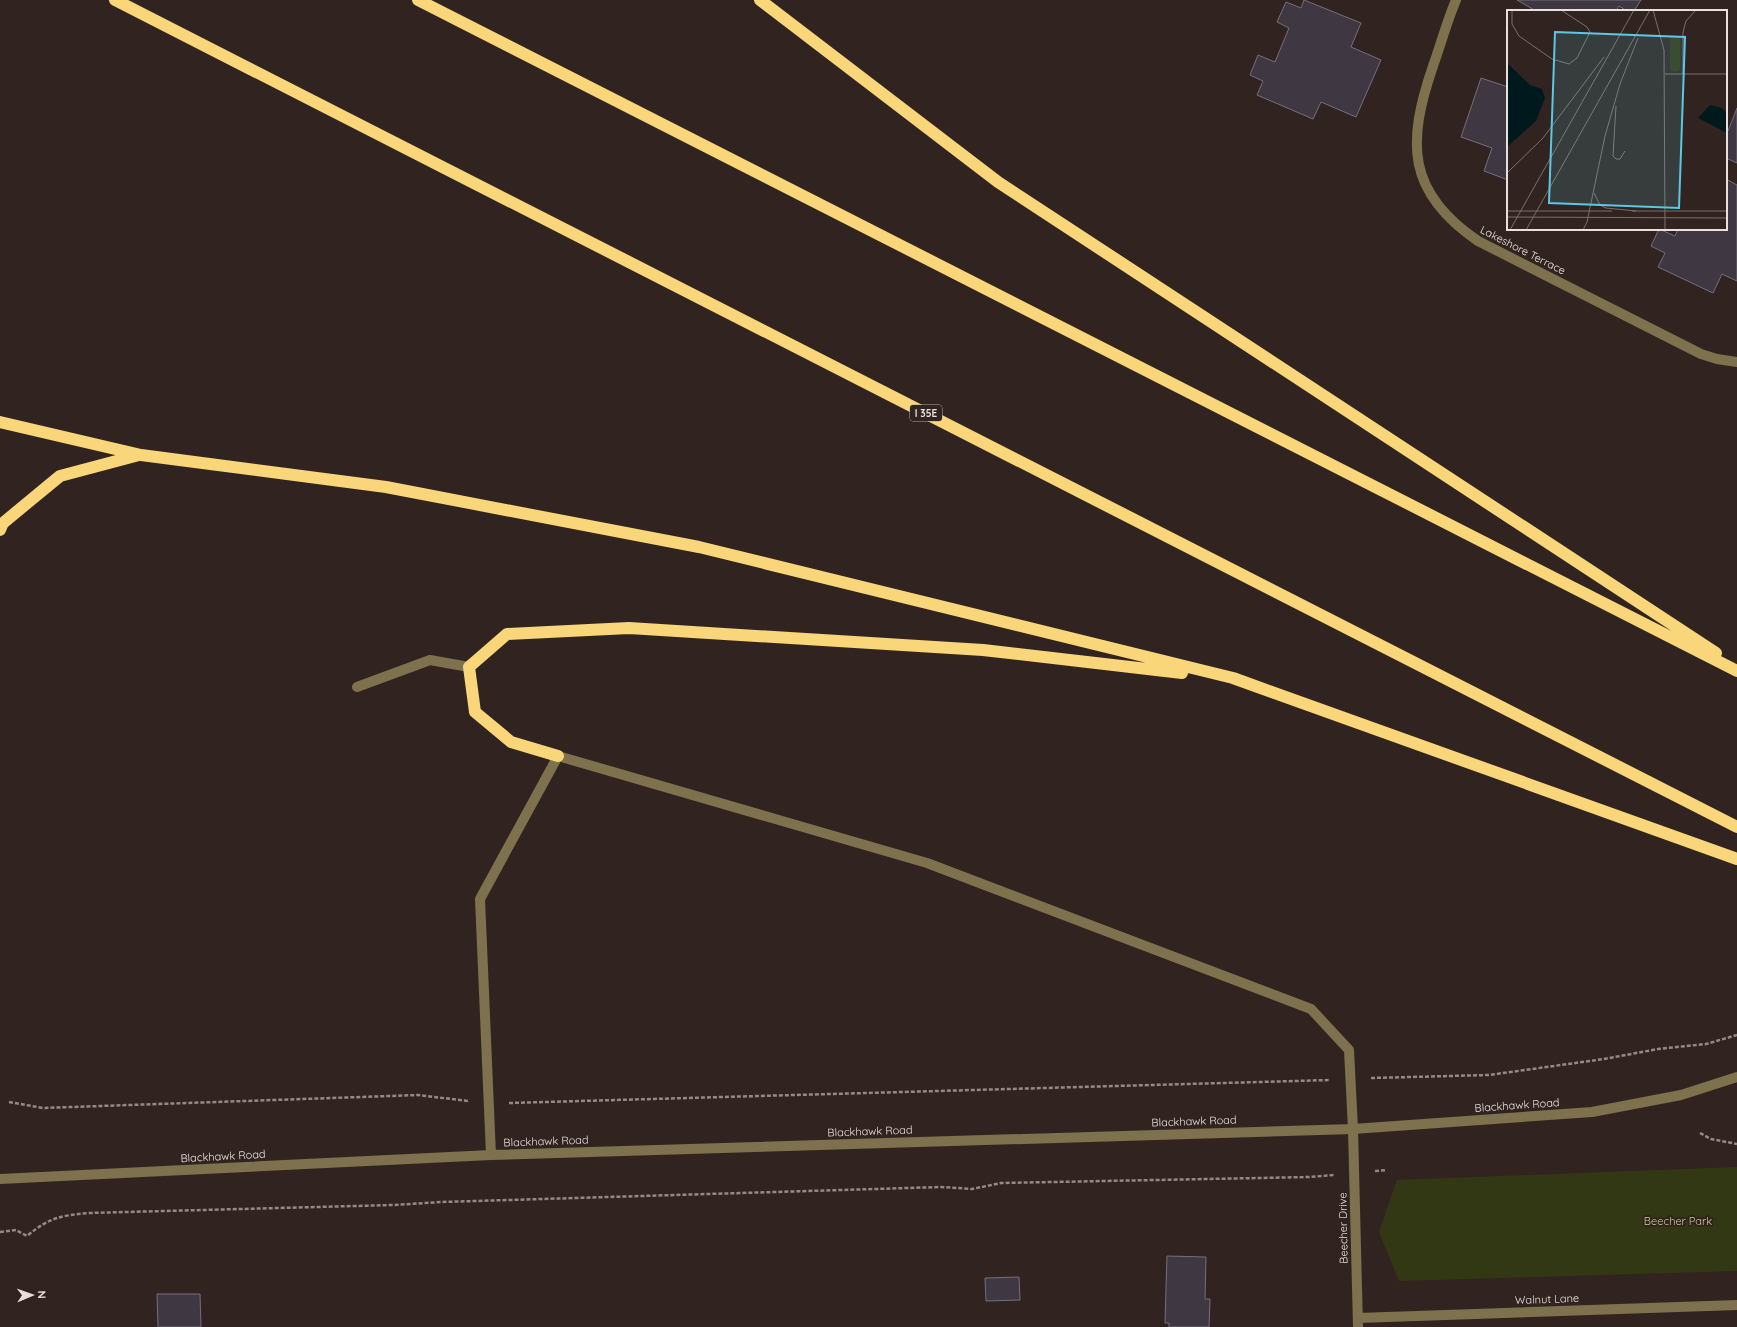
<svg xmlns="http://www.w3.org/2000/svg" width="1737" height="1327" font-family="Quicksand,sans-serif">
	<rect width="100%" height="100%" fill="#312420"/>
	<path fill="#333814" d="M1737,1167V1271L1399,1281L1379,1232L1397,1180Z"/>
	<path fill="#3f3843" stroke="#766f7b" d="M1304,0L1361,23L1351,47L1381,60L1356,117L1321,102L1313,119L1257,95L1263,81L1250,75L1258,55L1275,62L1289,28L1277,22L1286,2L1301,8Z
		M1517,0H1641L1634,11H1627L1619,6L1616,11H1536Z
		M1481,78L1508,87V180L1484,171L1492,148L1461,137Z
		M1737,108V163L1726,158V130L1728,131Z
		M1726,179L1737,185V281L1722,274L1713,293L1658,267L1665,253L1651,246L1659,229L1675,236L1678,229H1726Z
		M1167,1256L1206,1257L1205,1299H1210L1209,1327H1169V1323H1165Z
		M1019,1277L1020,1300L986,1301L985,1278Z
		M157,1294H200L201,1327H158Z"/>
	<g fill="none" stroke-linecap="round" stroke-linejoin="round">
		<path stroke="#938985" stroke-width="2.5" stroke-dasharray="4 2" stroke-linecap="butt" d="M1371,1078L1489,1075L1604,1059L1658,1049L1706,1044L1737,1035
			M9,1102L43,1108L418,1095L468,1101
			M509,1103L1330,1080
			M1700,1133L1711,1139L1737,1144
			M1375,1171L1387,1170
			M0,1232L16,1230L27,1236C50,1217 60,1216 88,1213L393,1205L442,1202L941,1187L972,1189L1001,1183L1310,1177L1334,1175"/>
		<path stroke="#7e714d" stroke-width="10" d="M1456,0C1447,21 1441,44 1433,66C1407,142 1406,192 1478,241L1701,354L1717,359L1737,362
			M357,687L430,660L469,667
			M491,1155L480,899L558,756L927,863L1311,1009L1349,1050L1353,1129L1358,1327
			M0,1179L491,1155L1353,1129L1592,1112L1681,1095L1737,1077
			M1358,1318L1737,1305"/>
		<path stroke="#f8d679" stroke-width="12" d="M115,0L1737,827
			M418,0L1737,671
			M760,0L998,182L1716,653
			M0,422L141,455L386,487L699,547L1233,678L1737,859
			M0,530L3,523L60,476L139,455
			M558,756L511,742L475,712L469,667L507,634L629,628L983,650L1182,673"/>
	</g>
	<g text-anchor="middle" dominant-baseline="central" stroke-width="4" stroke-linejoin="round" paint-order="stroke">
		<rect fill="#312420" stroke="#b2a8a4" stroke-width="1" x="910" y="405" width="32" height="16" rx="3"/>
		<g font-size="10" font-weight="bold" fill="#e9e0dd">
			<text x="926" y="413">I 35E</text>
		</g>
		<g font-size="11" fill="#e9e0dd" stroke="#312420">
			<text transform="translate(1523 250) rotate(27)">Lakeshore Terrace</text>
			<text transform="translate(1517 1105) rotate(-4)">Blackhawk Road</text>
			<text transform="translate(1194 1121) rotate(-2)">Blackhawk Road</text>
			<text transform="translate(870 1131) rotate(-2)">Blackhawk Road</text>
			<text transform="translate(546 1141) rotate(-2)">Blackhawk Road</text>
			<text transform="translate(223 1156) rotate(-3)">Blackhawk Road</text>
			<text transform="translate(1343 1228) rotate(-91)">Beecher Drive</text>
			<text transform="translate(1547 1299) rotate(-2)">Walnut Lane</text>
		</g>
		<g font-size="11" fill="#c4ce8b" stroke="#312420">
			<text x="1678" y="1221">Beecher Park</text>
		</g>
	</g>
	<g transform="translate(1507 10)">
		<rect width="220" height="220" fill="#312420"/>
		<path d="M163,26H173V60L168,62L163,60Z" fill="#333814"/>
		<path d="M0,53L23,75L35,79L38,88L29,111L0,137ZM203,95L215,98L220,103V123L191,108Z" fill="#00191d"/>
		<path fill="none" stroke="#7b6f6c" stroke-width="1" d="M5,0V14L12,26L45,49L62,54L70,48L83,22L80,17L54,0M146,0L157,40L158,220M158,64H220M176,64V22L179,11L189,0M109,96L106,146L109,149H113L118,141M0,163L36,128L97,47M87,183L93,195L99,198L129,201M0,201H105M125,201H220M0,207L220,208M3,220L127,0M19,220L143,0M76,220L80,212L98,126L113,74L131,28"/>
		<path fill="#5bc8e6" fill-opacity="0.15" stroke="#5bc8e6" stroke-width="2" d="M48,22L178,27L172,198L42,193Z"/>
		<rect width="220" height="220" fill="none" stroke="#e9e0dd" stroke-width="2"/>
	</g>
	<g transform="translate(32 1295) rotate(88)" stroke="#312420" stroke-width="3" paint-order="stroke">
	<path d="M0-3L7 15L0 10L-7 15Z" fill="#e9e0dd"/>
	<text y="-6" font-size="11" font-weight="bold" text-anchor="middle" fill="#e9e0dd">N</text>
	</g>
</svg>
